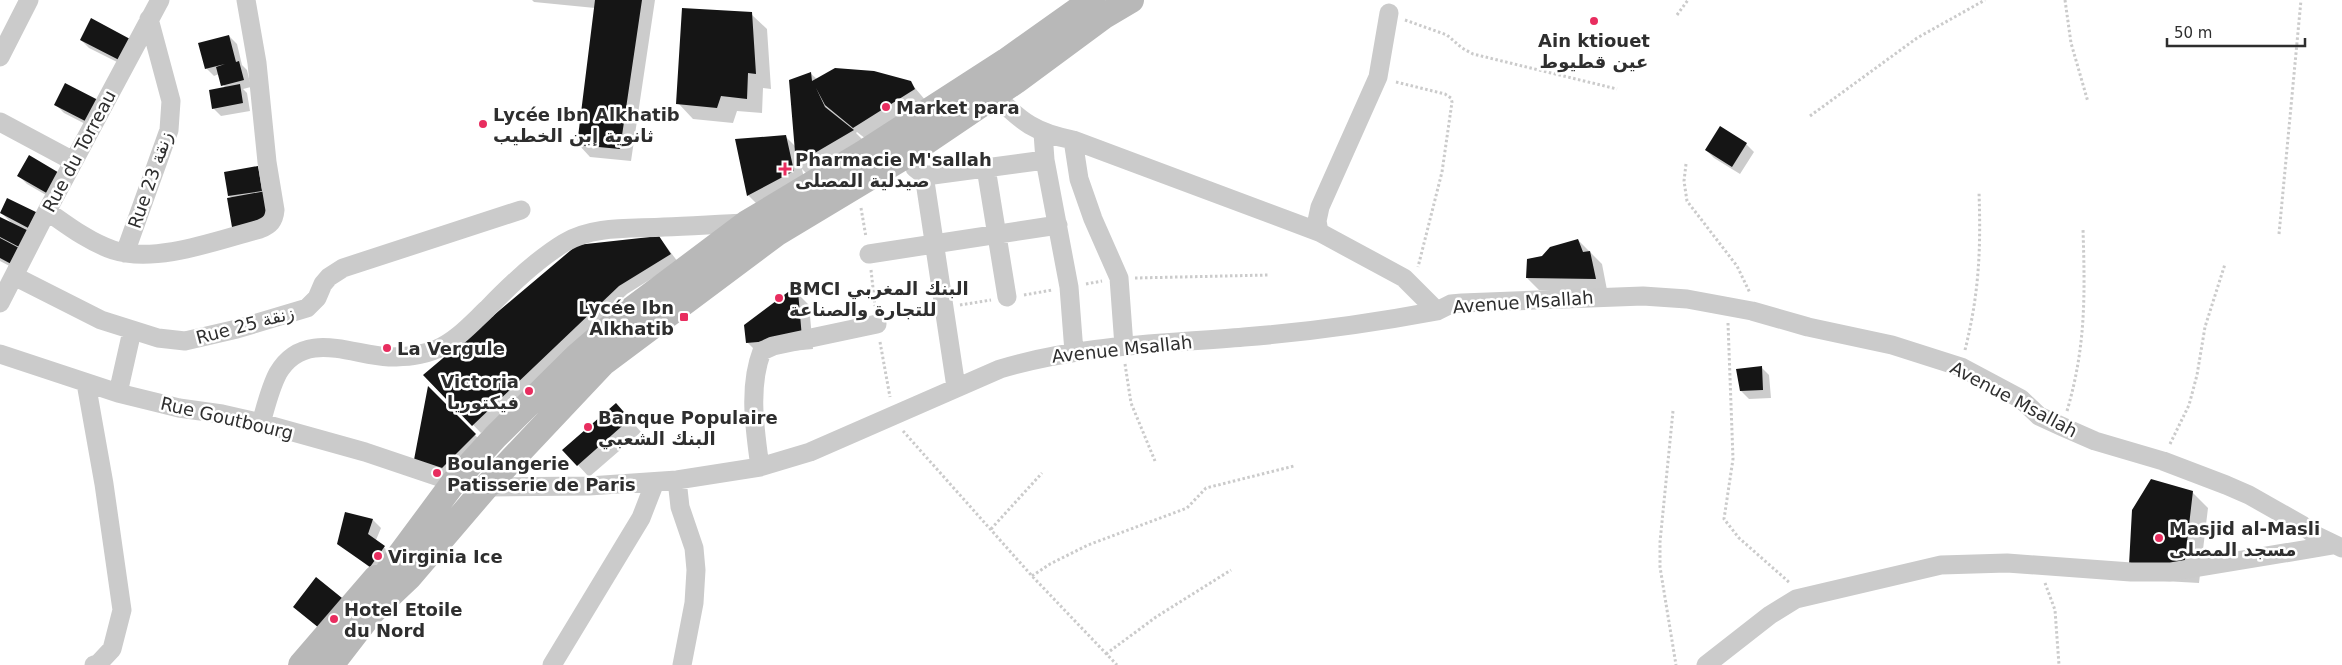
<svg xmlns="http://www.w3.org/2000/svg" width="2342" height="665" font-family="'DejaVu Sans',Cairo,sans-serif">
	<rect width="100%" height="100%" fill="#fff"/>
	<path fill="#0003" d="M532,0H655L631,161L590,157L579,145L595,8L534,2Z
		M751,14L767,29L771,89L763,88L762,113L737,111L733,123L693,119L678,103Z
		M91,20L127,67L89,48L81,40Z
		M229,36L237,44L242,65L247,70L251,87L243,89L247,93L250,111L221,116L213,108L225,88L219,74L214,76L206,68Z
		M810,73L817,79L910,82L926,101L866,139L857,132L856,133L865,142L808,175L802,169L805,183L760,207L748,195L736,141L786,137L795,146Z
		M66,85L97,130L64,113L56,105Z
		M1746,144L1754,152L1740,174L1714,158L1706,150Z
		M30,157L58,202L27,184L19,176Z
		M258,168L266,176L269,195L232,198L229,196Z
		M1,213L39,215L21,272L0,261V218L12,223Z
		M659,237L678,262L627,294L481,433L425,375Z
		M1578,240L1602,264L1607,290H1539L1527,278L1542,257Z
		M797,293L809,305L813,349L759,354L747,342Z
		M1761,367L1769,375L1771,398L1749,399L1741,391Z
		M429,389L487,447L449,485L427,477Z
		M628,417L641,432L589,477L578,465Z
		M2192,492L2208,508L2199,583L2146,580Z
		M373,520L381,528L376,540L392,555L378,574L339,543Z"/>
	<path fill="#151515" d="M595,0H642L620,149L577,145Z
		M682,8L752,12L756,74L748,73L747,99L721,96L717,108L676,104Z
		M91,18L130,39L119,60L80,40Z
		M229,35L236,62L239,61L244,80L221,86L216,67L225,64L205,69L198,43Z
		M835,68L874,71L911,81L915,89L853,128L825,105L816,88L825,107L854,130L796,164L789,80L811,72L812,81Z
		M65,83L100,101L89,123L54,105Z
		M240,84L243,103L212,109L209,90Z
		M1720,126L1747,143L1732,167L1705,150Z
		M786,135L794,171L747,196L735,139Z
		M29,155L61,174L50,195L17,176Z
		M258,166L262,191L228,196L224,172Z
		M266,191L269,206L264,219L233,233L227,198Z
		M7,198L40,214L32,230L0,213Z
		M0,217L31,232L23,249L0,237Z
		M659,236L671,254L619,286L472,426L423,375L577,245Z
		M0,238L21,249L13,265L0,258Z
		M1578,239L1583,252L1590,251L1596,279L1526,278L1527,259L1542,256L1550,247Z
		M798,291L802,338L746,343L744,325L788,292Z
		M1762,366L1763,390L1740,391L1736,369Z
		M428,386L476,434L437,473L413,465Z
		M616,403L630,419L577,466L562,450Z
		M2151,479L2193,491L2184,568L2129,565L2132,510Z
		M345,512L373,519L368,534L385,546L370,567L337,544Z
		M316,577L347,602L324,632L293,607Z"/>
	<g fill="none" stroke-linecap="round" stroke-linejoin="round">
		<path stroke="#cbcbcb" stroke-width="3" stroke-dasharray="2.5 2.5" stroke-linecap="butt" d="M2065,0L2071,43L2088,102
			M1677,15L1688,0
			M1405,20L1447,35L1462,48L1473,54L1617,89
			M1396,82L1445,94L1451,98L1452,102L1442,172L1418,267
			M1810,116L1917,38L1985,0
			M1686,164L1684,181L1687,201L1737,266L1750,293
			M861,208L866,237
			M2279,234L2301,0
			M871,270L875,306
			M1135,278L1269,275
			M1086,284L1102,281
			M1024,295L1052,290
			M960,305L991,300
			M1728,323L1733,459L1724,519L1739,538L1790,583
			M880,342L890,397
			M1965,350C1979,294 1981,250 1979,192
			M1125,364L1131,403L1155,461
			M1673,411L1660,542V567L1676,665
			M2067,411C2086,346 2085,295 2083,229
			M903,431L1032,576L1117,665
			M2170,444L2189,405L2197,375L2205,327L2225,264
			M991,529L1042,473
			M1032,576L1050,564L1088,545L1187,508L1206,488L1294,466
			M2045,583L2055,610L2059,665
			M1106,654L1156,617L1231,570"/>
		<path stroke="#cbcbcb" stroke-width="19" d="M0,57L29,0
			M995,95C1021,122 1036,133 1073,140L1319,232L1404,278L1437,311
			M0,122L73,161
			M1043,133L1045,160L1069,287L1074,352
			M1073,140L1079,179L1093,219L1119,278L1124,346
			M915,168L924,175H933L1045,160
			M986,168L1007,297
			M924,175L956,387
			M47,211C67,225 89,242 113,250C156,264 218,240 260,229C270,225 274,221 275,210L267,162L257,63L246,0
			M1319,232L1317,221L1320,207L1378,77L1389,13
			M125,253L169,130L171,101L149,19
			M869,254L1058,225
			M14,276L101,320L158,338L185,341L237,329L307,308L317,298L323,284L329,277L343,268L521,210
			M0,303L47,211L160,0
			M0,354L118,393L179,408L222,414L261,423L365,452L454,482
			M86,383L104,484L122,610L112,649L98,664L94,665
			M118,393L132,331
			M261,423C266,406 270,388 278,373C304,329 351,355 389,357C406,357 421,356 437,349C457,340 471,324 487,309C510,285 536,260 564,243C593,225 633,229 664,227C692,226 720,224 747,223
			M760,467C755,430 748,387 762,351L773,346L877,324
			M677,480L680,507L694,548L696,570L694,603L682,665
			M486,487L589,486L677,480L760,467L810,452L1000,369C1079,345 1162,344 1244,337C1309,332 1373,323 1437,311L1451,304L1462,303L1643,296L1687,299L1752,311L1808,327L1892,345L1961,367L2021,399L2039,416L2063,427L2095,441L2163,461L2226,485L2249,495L2302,525L2315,535L2342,548
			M552,665L641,518L655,482
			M1706,665L1770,615L1796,599L1941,565L2007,563L2131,572H2170L2333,545"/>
		<path stroke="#b8b8b8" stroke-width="26" d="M369,601L391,567L454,482L495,437L577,356L623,316L747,223L862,154L1006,61L1092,0
			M301,665L376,578
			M331,665L371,613L409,577L486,487L603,363L777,233L905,156L1016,81L1104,16L1131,0"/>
	</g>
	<g fill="#e82d5f" stroke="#fff" stroke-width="2">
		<circle cx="1594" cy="21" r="5"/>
		<circle cx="886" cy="107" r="5"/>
		<circle cx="483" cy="124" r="5"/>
		<path d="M782.5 161.5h5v5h5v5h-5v5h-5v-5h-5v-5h5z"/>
		<circle cx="779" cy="298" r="5"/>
		<rect x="679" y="312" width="10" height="10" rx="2.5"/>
		<circle cx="387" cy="348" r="5"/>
		<circle cx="529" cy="391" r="5"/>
		<circle cx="588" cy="427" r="5"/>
		<circle cx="437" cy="473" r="5"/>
		<circle cx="2159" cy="538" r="5"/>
		<circle cx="378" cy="556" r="5"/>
		<circle cx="334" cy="619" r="5"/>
	</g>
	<g text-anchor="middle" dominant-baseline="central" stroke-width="5" stroke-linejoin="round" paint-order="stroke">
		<g font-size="18" font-weight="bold" fill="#2e2e2e" stroke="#fff" text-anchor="start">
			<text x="1594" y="40" text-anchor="middle">Ain ktiouet<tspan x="1594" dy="21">عين قطيوط</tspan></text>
			<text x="896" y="107">Market para</text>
			<text x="493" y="114">Lycée Ibn Alkhatib<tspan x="493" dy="21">ثانوية إبن الخطيب</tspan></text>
			<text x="795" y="159">Pharmacie M'sallah<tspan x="795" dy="21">صيدلية المصلى</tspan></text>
			<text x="789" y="288">BMCI البنك المغربي<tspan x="789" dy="21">للتجارة والصناعة</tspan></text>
			<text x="674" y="307" text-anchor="end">Lycée Ibn<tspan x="674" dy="21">Alkhatib</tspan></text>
			<text x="397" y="348">La Vergule</text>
			<text x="519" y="381" text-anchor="end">Victoria<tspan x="519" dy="21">فيكتوريا</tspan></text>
			<text x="598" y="417">Banque Populaire<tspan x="598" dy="21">البنك الشعبي</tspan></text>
			<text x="447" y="463">Boulangerie<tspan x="447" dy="21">Patisserie de Paris</tspan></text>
			<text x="2169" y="528">Masjid al-Masli<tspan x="2169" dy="21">مسجد المصلى</tspan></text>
			<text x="388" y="556">Virginia Ice</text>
			<text x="344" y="609">Hotel Etoile<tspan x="344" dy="21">du Nord</tspan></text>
		</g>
		<g font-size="18" fill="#2e2e2e" stroke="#fff">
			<text transform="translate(79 151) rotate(-62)">Rue du Torreau</text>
			<text transform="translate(150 180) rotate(-71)">Rue 23 زنقة</text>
			<text transform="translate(1523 302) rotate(-4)">Avenue Msallah</text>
			<text transform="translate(245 325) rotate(-15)">Rue 25 زنقة</text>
			<text transform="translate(1122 349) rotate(-6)">Avenue Msallah</text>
			<text transform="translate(2014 399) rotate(28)">Avenue Msallah</text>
			<text transform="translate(227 418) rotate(13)">Rue Goutbourg</text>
		</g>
	</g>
	<path d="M2167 38v8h138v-8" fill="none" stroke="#2e2e2e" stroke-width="2.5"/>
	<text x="2174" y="38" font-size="15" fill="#2e2e2e" stroke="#ffffff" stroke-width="4" paint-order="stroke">50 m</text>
</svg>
